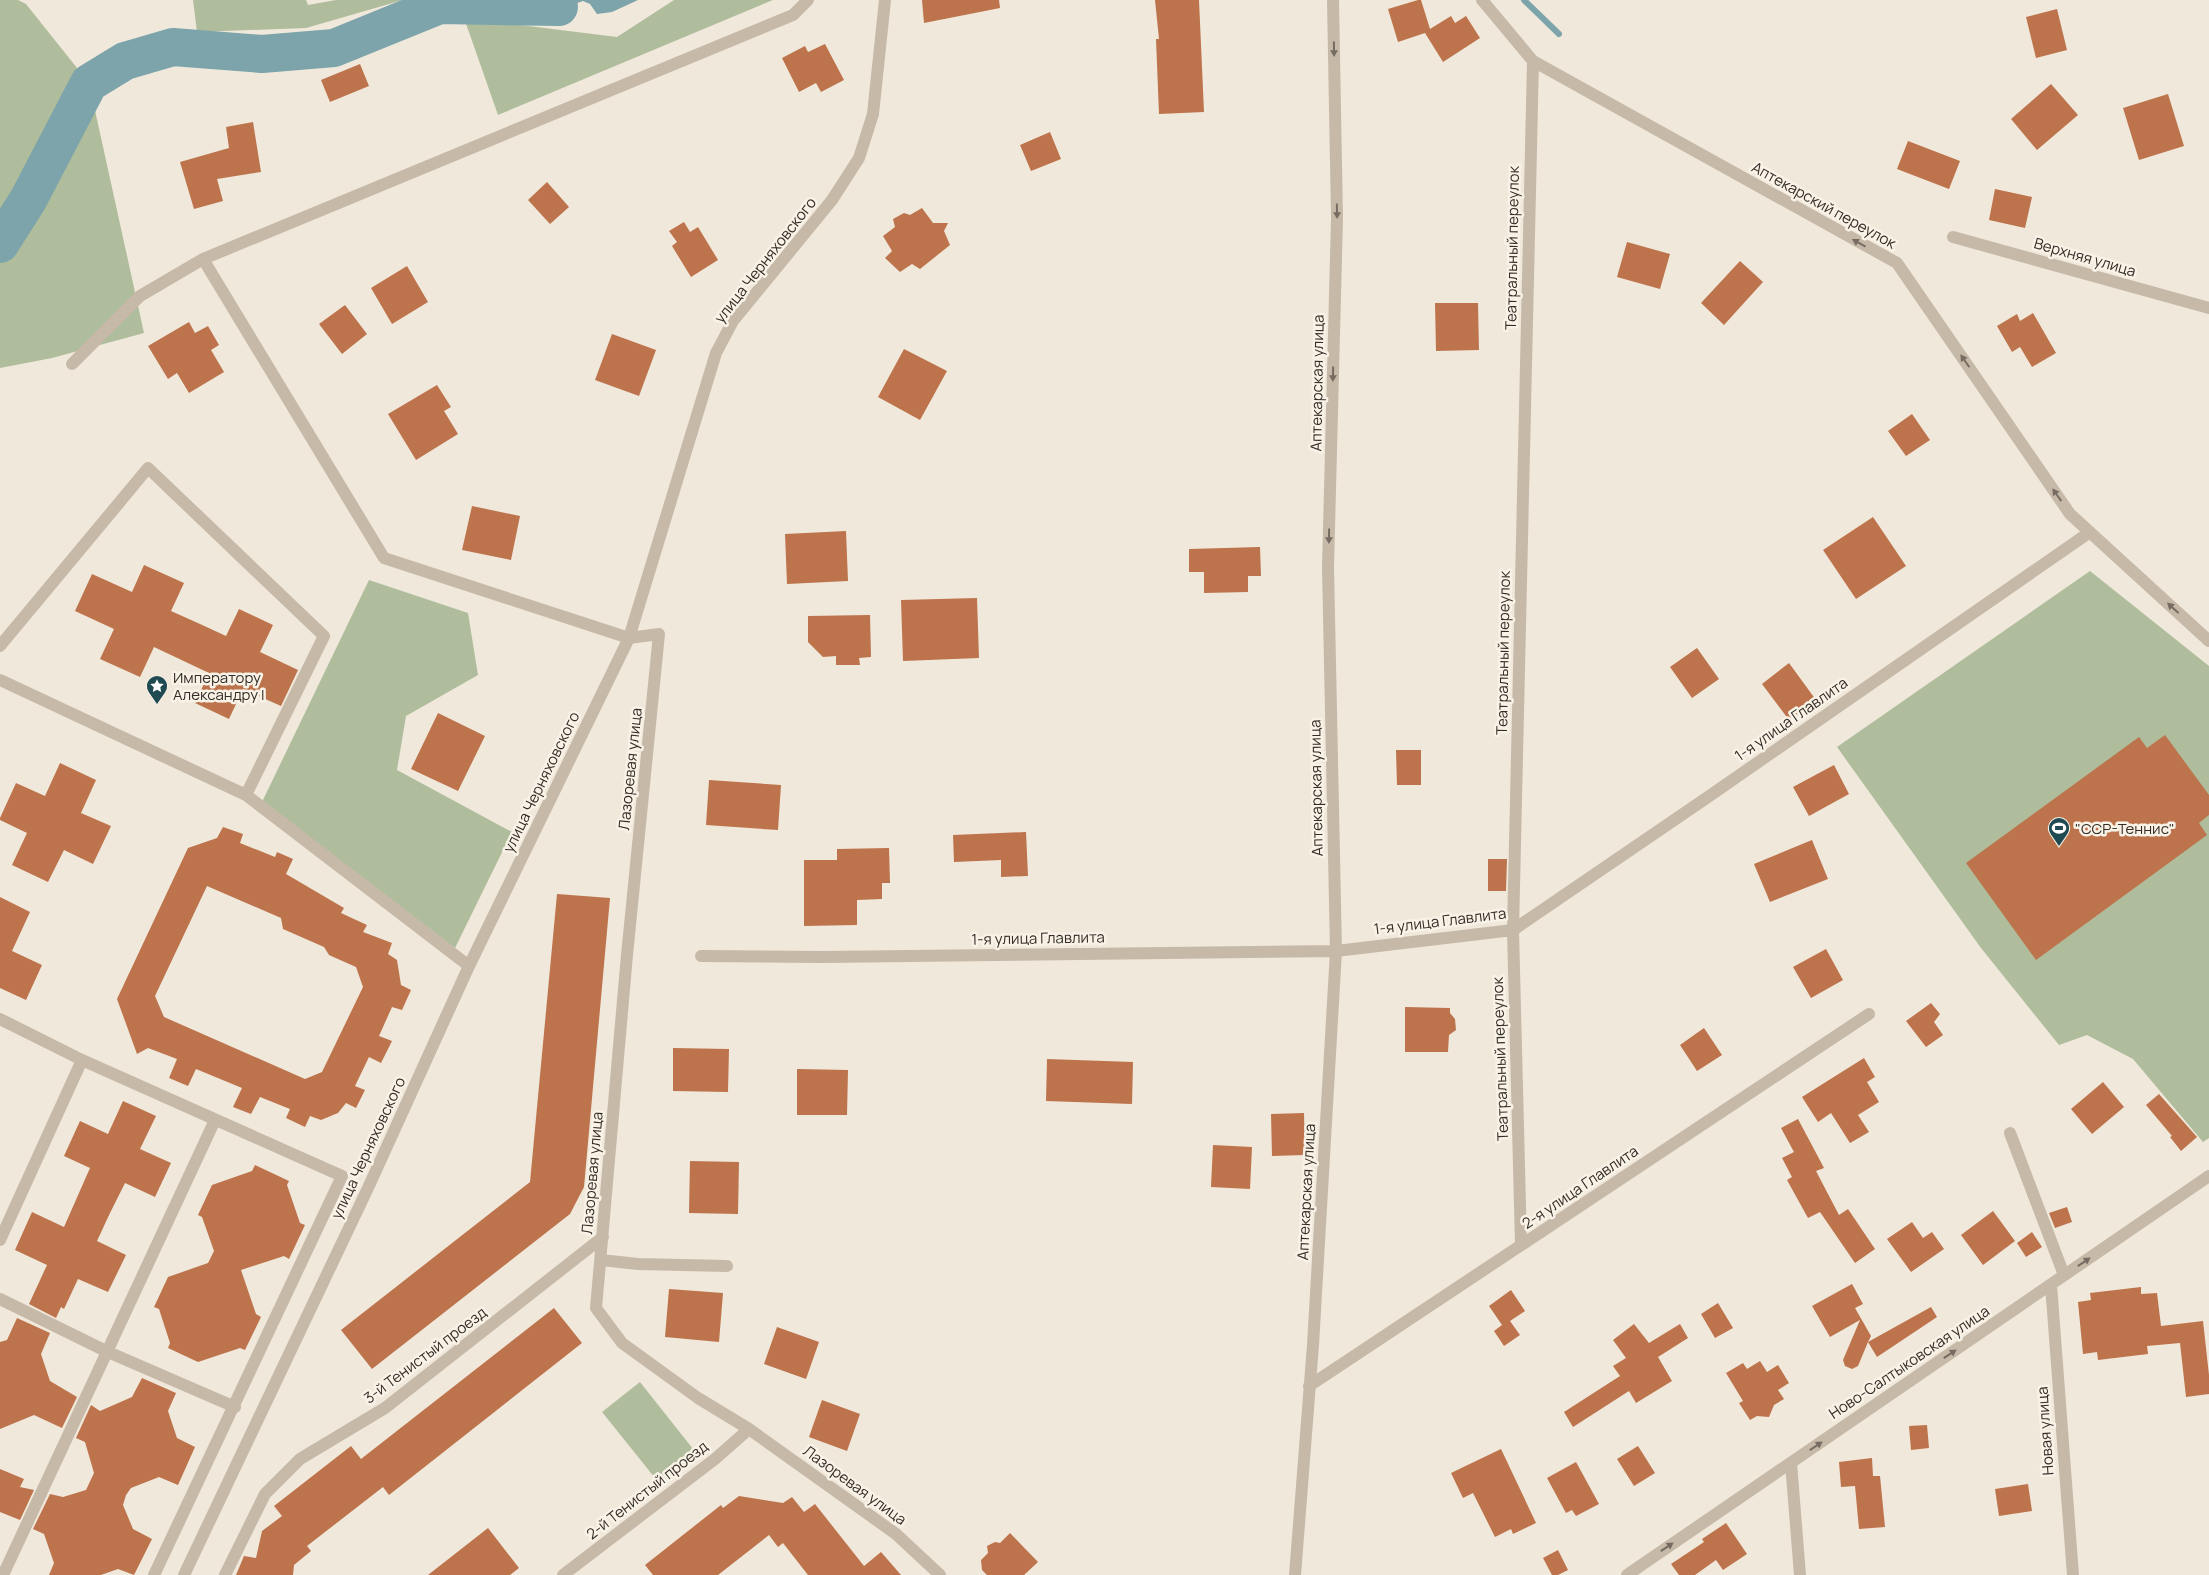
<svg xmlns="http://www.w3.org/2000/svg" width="2209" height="1575" font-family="Manrope,sans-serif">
	<rect width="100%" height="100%" fill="#f0e8db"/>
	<path fill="#afbd9c" d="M0,0H18L26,4L89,83L144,333L52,358L0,368Z
		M193,0H306L308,5L336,0H403L306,28L197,32Z
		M674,0H773L498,115L464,18L617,37Z
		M2090,571L2209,666V1138L2203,1142L2133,1059L2087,1035L2059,1045L1981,948L1837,747Z
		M369,580L468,613L478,675L406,716L397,770L512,832L455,948L262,802Z
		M640,1382L697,1454L659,1483L602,1412Z"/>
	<path fill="#7ca4aa" d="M551,0H638L612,12L597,14L590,4L583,1C570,5 562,11 551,0Z"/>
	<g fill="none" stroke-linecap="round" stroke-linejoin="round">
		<path stroke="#7ca4aa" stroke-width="6" d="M1524,0L1559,34"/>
		<path stroke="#7ca4aa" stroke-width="38" d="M0,244L28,200L89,83L125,61L173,47L262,54L334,48L440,5L559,7"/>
	</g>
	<path fill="#bd734b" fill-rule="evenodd" d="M922,0H999L1000,8L924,23Z
		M1155,0H1199L1204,112L1159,114L1156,39H1159Z
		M1418,0H1421L1430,29L1451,16L1455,23L1466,16L1480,38L1443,62L1425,33L1398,42L1388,9Z
		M2057,9L2067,50L2036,58L2026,17Z
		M825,44L844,80L821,92L816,83L799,92L782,58L805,46L808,52Z
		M360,64L369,86L330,102L321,80Z
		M2051,84L2078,115L2037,150L2011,119Z
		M2168,94L2184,146L2139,160L2123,108Z
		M253,122L261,172L217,179L223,201L194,209L180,162L229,148L226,127Z
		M1050,132L1061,159L1031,171L1020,145Z
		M1908,141L1960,161L1949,189L1897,169Z
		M547,182L569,207L550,224L528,200Z
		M1995,189L2032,197L2025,228L1989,220Z
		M922,208L933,223H948L944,231L950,245L920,269L912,264L900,272L885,258L892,251L883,236L895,227L893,219L904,213L910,215Z
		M684,222L690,232L698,227L718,260L691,277L672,246L677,242L669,231Z
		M1627,242L1670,254L1660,289L1617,277Z
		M1740,261L1763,282L1724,325L1701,303Z
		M407,266L428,302L392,324L371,288Z
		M1435,303H1478L1479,350L1436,351Z
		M345,305L367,334L342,354L319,324Z
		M2033,313L2056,353L2032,367L2020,347L2012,352L1997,326L2017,314L2020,321Z
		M189,322L195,333L208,326L219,345L211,350L224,372L189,393L177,373L168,379L148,346Z
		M612,334L656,350L639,396L595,380Z
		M904,349L947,371L920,420L878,397Z
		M437,385L451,407L444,411L458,434L416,460L388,414Z
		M1912,414L1930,440L1906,456L1888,431Z
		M472,506L520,516L511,560L462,550Z
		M1873,517L1906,566L1856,599L1823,550Z
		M846,531L848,581L787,584L785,534Z
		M1260,547L1261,576H1248V592L1204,593V572H1189V549Z
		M144,565L184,583L171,611L200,624L226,636L239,609L273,625L260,652L298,670L281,706L243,689L229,719L195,703L209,673L154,647L140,677L100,659L114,629L75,611L92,574L132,592Z
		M977,598L979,658L903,661L901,600Z
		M870,615L871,657L859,658L860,665H836V656L823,657L808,642V616Z
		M1697,648L1719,679L1692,698L1670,667Z
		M1789,663L1816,700L1789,720L1762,684Z
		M438,713L485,736L458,791L411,769Z
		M2165,735L2209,795V815L2199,823L2207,835L2036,960L1966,863L2139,737L2147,748Z
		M1396,750H1421V785H1397Z
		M60,763L96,780L81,813L111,826L93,864L64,850L48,882L12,865L27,833L0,820V818L16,783L45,796Z
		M1834,765L1849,794L1809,816L1793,787Z
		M709,780L781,785L778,830L706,825Z
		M223,827L243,834L240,843L275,857L277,852L293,859L286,874L344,908L341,913L367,925L363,932L392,943L388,954L397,960L401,985L411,990L402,1010L392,1007L379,1036L392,1041L381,1063L369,1057L355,1086L365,1090L356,1108L346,1103L338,1113L321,1120L310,1116L305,1127L286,1118L290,1109L260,1097L251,1114L233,1107L242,1088L196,1069L188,1086L169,1078L177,1059L148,1048L137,1054L117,999L188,848L217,838ZM207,886L281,918L283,929L324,947L329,955L356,967L363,987L322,1072L305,1079L164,1017L155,996Z
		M1026,832L1028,876L1001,877V860L954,862L953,835Z
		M1812,840L1828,879L1770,902L1754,864Z
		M889,848L890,883H882V899L857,900V925L804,926V860H837V849Z
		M1488,859H1507L1506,891H1488Z
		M557,894L610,898L584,1187L570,1214L372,1369L341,1330L530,1182Z
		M0,897L30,912L12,951L42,965L26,1000L0,988Z
		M1826,949L1843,980L1811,998L1793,967Z
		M1931,1003L1940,1014L1934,1022L1943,1035L1926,1047L1906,1021Z
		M1405,1007L1450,1008V1013L1455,1019L1456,1030L1449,1035L1448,1052H1405Z
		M1704,1028L1722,1055L1697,1071L1680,1045Z
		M673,1048L729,1049L728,1092L673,1091Z
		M1864,1058L1875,1077L1867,1082L1879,1102L1858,1115L1869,1132L1850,1143L1831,1113L1818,1122L1802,1097Z
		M1047,1059L1133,1062L1132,1104L1046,1101Z
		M797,1069L848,1070L847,1115H797Z
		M2103,1082L2124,1107L2092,1134L2071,1109Z
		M2159,1094L2197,1137L2181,1151L2170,1137L2172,1136L2146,1105Z
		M123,1101L156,1116L140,1149L171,1163L155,1197L125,1183L110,1213L97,1241L126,1255L108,1292L78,1279L64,1309L61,1307L56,1318L29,1304L47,1265L15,1250L32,1212L64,1227L90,1168L64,1156L80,1121L108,1134Z
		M1304,1113L1305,1155L1272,1156L1271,1114Z
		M1798,1119L1824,1168L1816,1171L1839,1215L1848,1209L1875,1249L1855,1263L1820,1212L1808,1218L1787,1180L1792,1177L1782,1158L1794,1152L1781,1128Z
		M1213,1145L1252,1147L1250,1189L1211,1187Z
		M690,1161L739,1162L738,1214L689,1213Z
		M255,1165L289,1181L287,1185L300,1223L305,1225L289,1259L284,1256L241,1270L256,1314L261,1317L245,1350L240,1348L198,1362L168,1348L170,1343L159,1309L154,1307L168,1277L208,1263L214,1251L202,1217L198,1215L212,1185L252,1171Z
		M2067,1207L2072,1222L2055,1228L2049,1213Z
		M1993,1211L2015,1241L1983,1265L1961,1235Z
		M1912,1222L1923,1238L1932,1232L1944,1249L1911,1272L1887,1239Z
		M2032,1232L2042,1247L2026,1257L2017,1243Z
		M1852,1284L1863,1304L1855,1308L1871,1336L1868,1342L1931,1307L1937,1317L1877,1357L1868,1342L1858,1366L1852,1369L1845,1366L1843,1360L1860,1320L1830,1337L1812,1306Z
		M2141,1287V1294L2157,1293L2161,1326L2203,1321L2209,1375V1394L2186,1397L2180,1343L2147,1346L2148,1354L2098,1360L2097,1352L2083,1354L2078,1302L2091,1300L2090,1293Z
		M669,1289L723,1293L719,1342L665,1337Z
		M1511,1290L1525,1311L1510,1321L1520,1335L1504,1346L1494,1331L1502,1325L1489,1306Z
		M1718,1303L1733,1328L1715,1338L1701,1314Z
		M554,1308L582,1343L389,1495L383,1487L307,1546L311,1551L294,1565L293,1575H236L244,1556L256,1558L262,1531L282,1516L274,1506L351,1446L361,1459Z
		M17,1318L50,1333L41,1354L50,1381L77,1397L62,1428L34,1415L0,1429V1342L7,1340Z
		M1634,1324L1649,1343L1680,1324L1688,1338L1658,1357L1672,1381L1636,1403L1629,1391L1573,1427L1564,1412L1620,1376L1613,1366L1626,1358L1613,1340Z
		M777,1327L819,1342L806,1379L764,1364Z
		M1760,1361L1767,1372L1778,1365L1789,1383L1778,1390L1784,1399L1774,1405L1769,1417L1757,1416L1750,1420L1739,1403L1743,1401L1726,1373L1743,1363L1747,1369Z
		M142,1378L176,1393L168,1411L177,1438L195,1447L178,1485L159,1477L131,1488L126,1495L123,1505L133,1529L152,1539L134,1575L118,1569L101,1575H49L54,1563L44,1534L33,1529L50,1494L63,1497L86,1490L94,1473L85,1442L76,1438L91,1405L100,1411L132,1397Z
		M822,1400L860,1414L847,1451L809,1437Z
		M1927,1425L1929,1448L1911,1450L1909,1426Z
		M1638,1446L1655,1473L1634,1486L1617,1459Z
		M1501,1449L1536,1523L1513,1534L1511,1529L1495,1537L1473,1493L1463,1498L1451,1473Z
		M1872,1458L1873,1476H1880L1885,1527L1859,1529L1855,1486L1841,1487L1839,1462Z
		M1576,1462L1599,1504L1576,1516L1572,1510L1566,1513L1547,1478Z
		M0,1469L24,1479L20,1487L34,1490L20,1520L0,1512Z
		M2028,1484L2032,1511L1999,1516L1995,1489Z
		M739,1496L783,1503L792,1497L804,1512L815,1504L864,1566L881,1552L901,1575H808L783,1543L778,1547L769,1535L718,1575H653L645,1565L721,1505L723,1508Z
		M1726,1523L1747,1554L1723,1570L1716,1560L1695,1575H1679L1671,1564L1704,1542L1702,1539Z
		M488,1528L519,1568L510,1575H428Z
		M1010,1533L1038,1562L1024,1575H987L982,1570L981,1560L988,1553L987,1546L995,1542L1000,1543Z
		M1558,1550L1568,1570L1558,1575H1552L1543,1558Z"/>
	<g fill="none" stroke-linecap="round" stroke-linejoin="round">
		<path stroke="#c7b9a8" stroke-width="12" d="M1482,0L1533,61L1897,263L2070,514L2209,641
			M1953,237L2209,308
			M203,259L384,558L629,638L659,634L627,955L596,1308L622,1343L698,1398L749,1429L896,1534L940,1575
			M72,364L140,296L203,259L793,15L808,0
			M0,646L148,468L324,636L246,795
			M0,680L246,795L469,966
			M701,956L823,957L1336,951L1513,930L1705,799L2090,532
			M0,1019L82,1060L342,1176L154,1575
			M2010,1133L2064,1275
			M0,1240L82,1060
			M1521,1245L1513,930L1533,61
			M601,1260L638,1264L727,1266
			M2051,1285L2073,1575
			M0,1299L108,1352L235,1407
			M1309,1386L1869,1014
			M1791,1463L1800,1575
			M3,1575L215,1120
			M184,1575L368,1188L469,966L629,638L716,353L733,321L832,200L859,158L873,114L885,0
			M225,1575L265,1494L300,1459L385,1408L603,1237
			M563,1575L715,1459L749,1429
			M1295,1575L1313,1345L1336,951L1328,567L1337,218L1333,0
			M1627,1575L2209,1176"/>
	</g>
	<defs><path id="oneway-solid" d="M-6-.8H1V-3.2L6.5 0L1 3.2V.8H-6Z" transform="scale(1.25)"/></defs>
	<g fill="#766c61">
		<use href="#oneway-solid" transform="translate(1334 49) rotate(89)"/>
		<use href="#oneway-solid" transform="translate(1337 211) rotate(89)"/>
		<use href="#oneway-solid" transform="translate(1859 243) rotate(-151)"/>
		<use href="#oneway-solid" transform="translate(1965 361) rotate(-125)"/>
		<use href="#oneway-solid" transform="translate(1333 374) rotate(91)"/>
		<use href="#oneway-solid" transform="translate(2057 495) rotate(-125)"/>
		<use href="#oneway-solid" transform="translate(1329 536) rotate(91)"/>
		<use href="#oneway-solid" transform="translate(2173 608) rotate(-138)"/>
		<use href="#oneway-solid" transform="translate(2084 1262) rotate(-34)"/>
		<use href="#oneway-solid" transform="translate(1950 1354) rotate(-34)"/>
		<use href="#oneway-solid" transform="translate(1816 1446) rotate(-34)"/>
		<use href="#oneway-solid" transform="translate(1667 1547) rotate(-34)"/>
	</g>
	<defs>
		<g id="sight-pin" transform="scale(1.125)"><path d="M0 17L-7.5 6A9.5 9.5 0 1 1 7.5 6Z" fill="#204a52" stroke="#f8f2e7"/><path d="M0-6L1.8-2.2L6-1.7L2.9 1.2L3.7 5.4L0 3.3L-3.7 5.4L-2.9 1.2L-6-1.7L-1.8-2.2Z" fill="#fff"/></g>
		<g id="stadium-pin" transform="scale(1.125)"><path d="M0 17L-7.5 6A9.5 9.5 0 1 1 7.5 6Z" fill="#204a52" stroke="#f8f2e7"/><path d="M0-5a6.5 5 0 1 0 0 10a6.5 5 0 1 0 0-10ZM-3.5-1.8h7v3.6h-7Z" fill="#fff"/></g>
	</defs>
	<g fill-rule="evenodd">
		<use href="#sight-pin" x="157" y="686"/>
		<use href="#stadium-pin" x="2059" y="828"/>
	</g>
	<g text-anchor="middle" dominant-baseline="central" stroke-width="5" stroke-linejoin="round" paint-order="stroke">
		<g font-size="15" fill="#342d27" stroke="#f8f2e7">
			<text transform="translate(1824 205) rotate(29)">Аптекарский переулок</text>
			<text transform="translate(1512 248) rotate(-89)">Театральный переулок</text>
			<text transform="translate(2085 257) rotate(16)">Верхняя улица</text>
			<text transform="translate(765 260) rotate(-52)">улица Черняховского</text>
			<text transform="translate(1317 383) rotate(-89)">Аптекарская улица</text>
			<text transform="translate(1503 653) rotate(-89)">Театральный переулок</text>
			<text transform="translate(1791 719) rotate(-35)">1-я улица Главлита</text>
			<text transform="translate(630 769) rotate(-84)">Лазоревая улица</text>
			<text transform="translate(541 782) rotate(-64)">улица Черняховского</text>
			<text transform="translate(1316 788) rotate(-91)">Аптекарская улица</text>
			<text transform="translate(1440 921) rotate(-7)">1-я улица Главлита</text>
			<text transform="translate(1038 938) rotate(-1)">1-я улица Главлита</text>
			<text transform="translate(1500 1059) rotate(-92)">Театральный переулок</text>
			<text transform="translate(368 1148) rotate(-65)">улица Черняховского</text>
			<text transform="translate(592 1173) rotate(-85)">Лазоревая улица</text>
			<text transform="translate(1580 1187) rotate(-34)">2-я улица Главлита</text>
			<text transform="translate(1306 1192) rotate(-87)">Аптекарская улица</text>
			<text transform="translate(425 1355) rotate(-37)">3-й Тенистый проезд</text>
			<text transform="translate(1909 1362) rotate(-34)">Ново-Салтыковская улица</text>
			<text transform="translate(2045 1431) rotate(-94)">Новая улица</text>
			<text transform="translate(855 1485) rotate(36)">Лазоревая улица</text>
			<text transform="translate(647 1490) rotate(-38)">2-й Тенистый проезд</text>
		</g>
		<g font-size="15" fill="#342d27" stroke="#f8f2e7" text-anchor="start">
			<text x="173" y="677">Императору<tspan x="173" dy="17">Александру I</tspan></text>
			<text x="2075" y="828">"ССР-Теннис"</text>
		</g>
	</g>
</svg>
